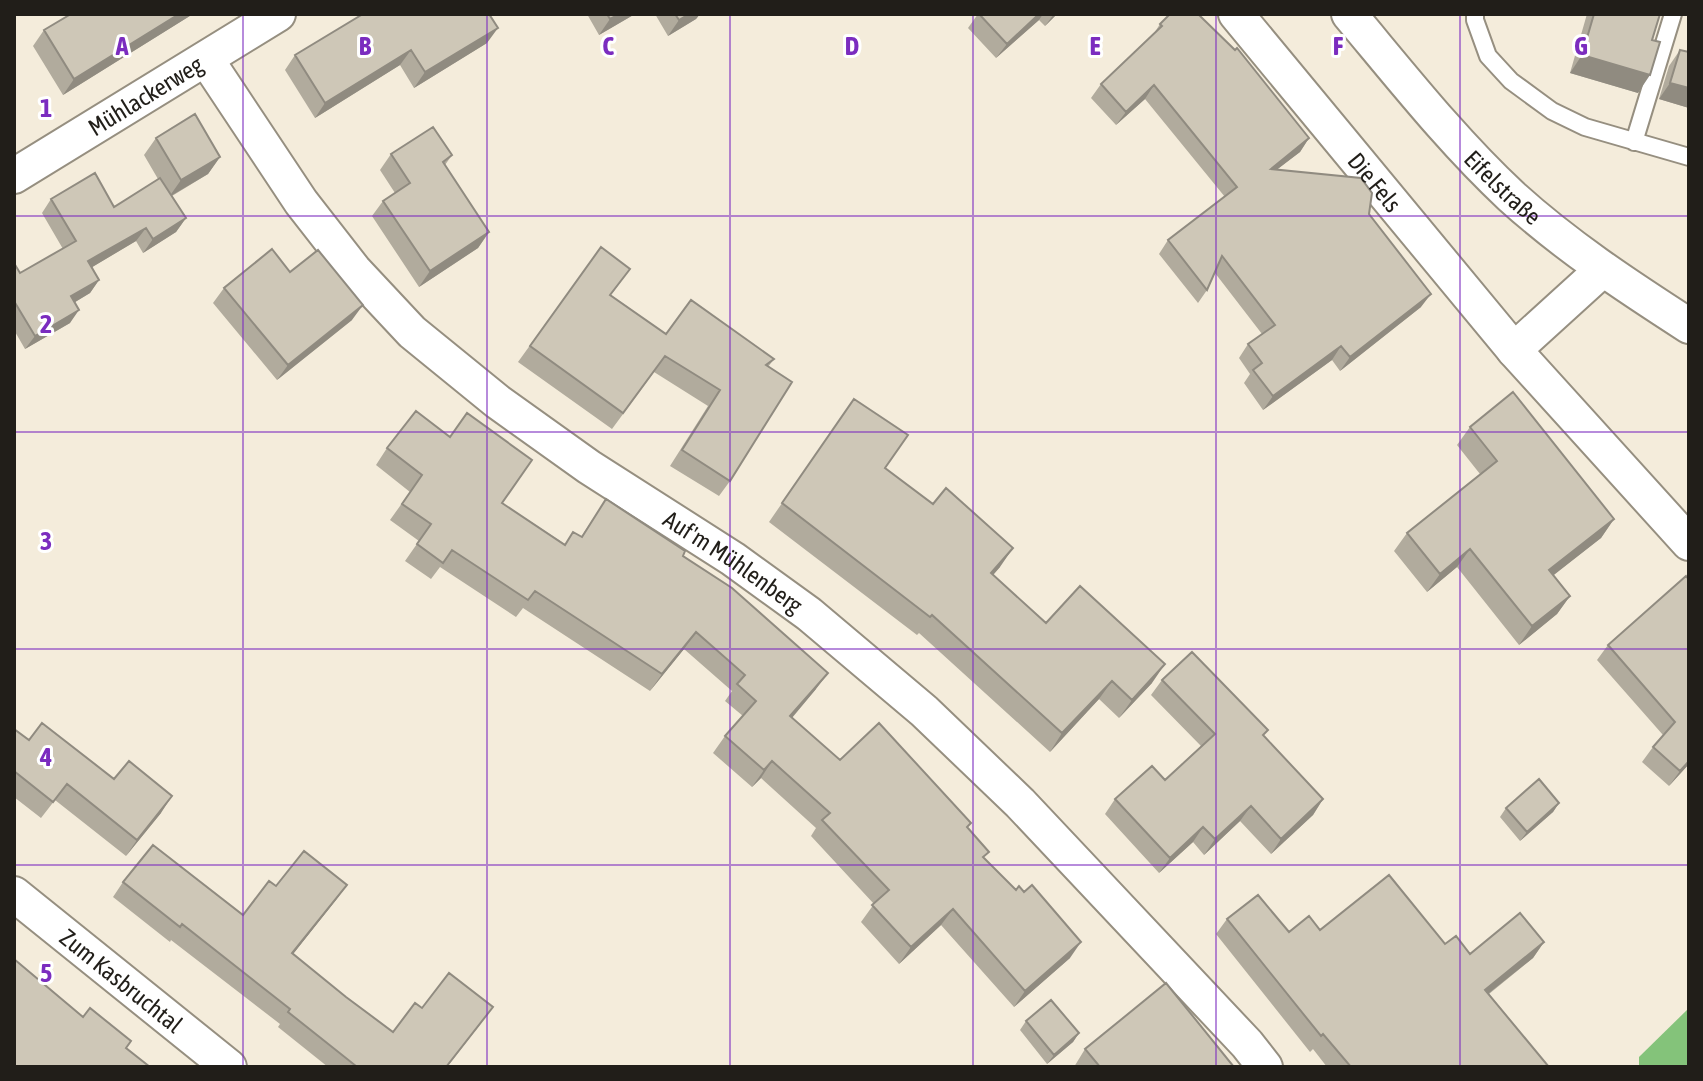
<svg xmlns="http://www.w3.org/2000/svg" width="1703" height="1081" font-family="'Asap Condensed',sans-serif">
	<rect width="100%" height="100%" fill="#f4ecdb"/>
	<path fill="#84c37a" d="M1689,1008V1067H1639V1057Z"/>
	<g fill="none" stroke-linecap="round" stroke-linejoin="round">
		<g stroke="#968f80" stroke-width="20">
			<path id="lane" d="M1475,14V20L1488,56L1511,81L1552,111L1585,127L1689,157
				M1634,142L1673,14"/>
		</g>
		<g stroke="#968f80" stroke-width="38">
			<g id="street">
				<path id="s1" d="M1236,14L1514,350L1689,543"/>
				<path id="s2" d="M1349,14C1401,76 1452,141 1511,196C1566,246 1627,286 1689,326"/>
				<path id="s3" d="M206,59L301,202L354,270L412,332L498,402L589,467L733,559L809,614L924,711L1020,803L1247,1044L1265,1067"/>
				<path id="s4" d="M14,176L278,14"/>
				<path d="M1514,350L1602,270"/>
				<path id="s5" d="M14,894L229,1067"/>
			</g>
		</g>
		<use href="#lane" stroke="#fff" stroke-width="16"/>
		<use href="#street" stroke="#fff" stroke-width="34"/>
	</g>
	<path fill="#b1ab9d" d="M193,14L63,95L33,46L44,30Z
		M587,14H635L599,35Z
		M655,14H700L696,19L668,36Z
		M978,14H1057L1045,26L1039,20L996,58L968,28Z
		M1587,14H1660L1638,93L1570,73Z
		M1160,24L1309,138L1300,152L1277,169L1369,214L1421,307L1340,371L1332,360L1263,410L1244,383L1250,374L1239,358L1248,344L1262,334L1215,273L1207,290L1198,303L1159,254L1168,240L1225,197L1145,99L1116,125L1091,98L1101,84L1153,35Z
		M487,43L414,88L400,65L315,118L285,70L295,55Z
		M1680,50L1689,108L1659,99L1669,66Z
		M156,138L220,157L208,174L172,196L186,218L176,232L143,253L136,241L92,267L99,280L90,293L75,302L70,323L25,349L14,330V263L20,273L63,249L42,213L51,199L114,207L158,179L144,155Z
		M391,154L452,155L445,165L489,232L478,248L419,287L372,216L383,201L395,193L380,170Z
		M601,247L630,269L611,295L666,334L774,359L768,367L730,481L719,496L670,466L708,406L654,372L612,429L518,362Z
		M290,272L352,320L277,380L213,303L224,288Z
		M854,399L885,468L1000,567L993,575L1046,623L1152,683L1119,718L1099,699L1050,752L919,633L917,635L769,522Z
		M1470,427L1614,519L1601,538L1553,575L1570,596L1557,614L1519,645L1457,567L1427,592L1394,551L1407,533L1480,474L1457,445Z
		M387,448L502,503L565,544L581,537L606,499L683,556L816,689L792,718L840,760L971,823L967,828L984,858L1070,958L1014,1007L941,925L899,964L861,922L874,904L811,836L816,828L761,778L752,787L713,753L725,736L743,716L725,701L732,691L684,649L650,691L523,608L516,617L440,567L431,579L405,561L419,541L390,520L410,492L376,465Z
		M1686,576L1689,764L1669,786L1642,762L1653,747L1663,735L1597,660L1608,645Z
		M1162,680L1264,736L1323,799L1313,815L1271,854L1240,821L1204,855L1193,842L1159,873L1105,814L1115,799L1165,780L1201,746L1151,695Z
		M14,729L29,740L161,813L126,856L55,800L41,818L14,797Z
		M1559,803L1553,812L1520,841L1500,817L1506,808Z
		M123,882L243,915L276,886L347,885L293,954L346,997L393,1032L422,1008L482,1022L447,1067H328L278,1027L280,1024L171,940L170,942L113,897Z
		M1227,919L1289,932L1320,930L1445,944L1470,954L1544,942L1533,958L1489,994L1549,1067H1327L1313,1049L1310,1052L1216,934Z
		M1026,1021L1079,1033L1073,1042L1047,1064L1020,1030Z
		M1085,1049L1234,1067H1074Z"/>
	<path fill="#908b80" d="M179,14H193L63,95L74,79Z
		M620,14H635L599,35L610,19Z
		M689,14H700L696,19L668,36L679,20Z
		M1039,14H1043L1039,20L996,58L1007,44Z
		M1054,14H1057L1045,26Z
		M498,28L487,43L414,88L425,72Z
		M411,50L400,65L315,118L325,103Z
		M1582,55L1650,75L1638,93L1570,73Z
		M1670,83L1689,88V108L1659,99Z
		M1154,85L1145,99L1116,125L1126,112Z
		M1309,138L1300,152L1261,182L1271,169Z
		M220,157L208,174L169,197L181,180Z
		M186,218L176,232L143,253L153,239Z
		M146,228L136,241L79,275L88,261Z
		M489,232L478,248L419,287L430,271Z
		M99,280L90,293L62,310L71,296Z
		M1431,294L1421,307L1340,371L1350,357Z
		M363,305L352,320L277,380L288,365Z
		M79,310L70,323L25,349L35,336Z
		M1341,346L1332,360L1263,410L1273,396Z
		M1614,519L1601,538L1536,589L1549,570Z
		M1013,548L1000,567L978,592L991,573Z
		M1470,549L1457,567L1427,592L1440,574Z
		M1570,596L1557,614L1519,645L1532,626Z
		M696,632L684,649L650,691L662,674Z
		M1165,664L1152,683L1119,718L1132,700Z
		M828,673L816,689L779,733L790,716Z
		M1112,681L1099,699L1050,752L1062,733Z
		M772,761L761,778L752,787L764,770Z
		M1689,761V764L1669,786L1680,771Z
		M172,796L161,813L126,856L137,840Z
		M1323,799L1313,815L1271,854L1281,839Z
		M1559,803L1553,812L1520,841L1527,832Z
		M1251,806L1240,821L1204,855L1215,839Z
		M1203,827L1193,842L1159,873L1170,858Z
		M347,885L336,900L282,968L292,953Z
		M953,909L941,925L899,964L911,947Z
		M1081,942L1070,958L1014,1007L1025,991Z
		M1544,942L1533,958L1474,1005L1485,990Z
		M1079,1033L1073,1042L1047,1064L1054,1055Z"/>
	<path fill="#cec7b7" stroke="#908b80" stroke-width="2" d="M71,14H179L74,79L44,30Z
		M363,14H489L498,28L425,72L411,50L325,103L295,55Z
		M607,14H620L610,19Z
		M675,14H689L679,20Z
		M979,14H1039L1007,44Z
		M1170,14H1198L1235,50L1237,48L1309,138L1271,169L1361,178L1372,193L1369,214L1431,294L1350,357L1341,346L1273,396L1253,370L1262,363L1248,344L1275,325L1222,256L1207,290L1168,240L1237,187L1154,85L1126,112L1101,84L1162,26L1160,24Z
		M1594,14H1660L1652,40L1660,42L1650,75L1582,55Z
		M1680,50L1689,52V88L1670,83Z
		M195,114L220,157L181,180L156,138Z
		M433,127L452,155L443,162L489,232L430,271L383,201L410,183L391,154Z
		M95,173L114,207L160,178L186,218L153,239L146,228L88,261L99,280L71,296L79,310L35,336L14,301V263L20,273L76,241L51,199Z
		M601,247L630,269L610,295L666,334L691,300L774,359L766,365L792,382L730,481L682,450L720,390L665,356L623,413L530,346Z
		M272,249L290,272L318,250L363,305L288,365L224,288Z
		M1513,392L1614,519L1549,570L1570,596L1532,626L1470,549L1440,574L1407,533L1497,461L1470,427Z
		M854,399L908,435L885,468L933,504L946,488L1013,548L991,573L1046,623L1080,586L1165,664L1132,700L1112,681L1062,733L932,615L930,617L782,503Z
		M416,411L450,437L467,413L532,460L502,503L565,545L573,532L582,537L606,499L685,551L683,556L732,588L828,673L790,716L840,760L879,723L971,823L967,827L989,852L983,857L1016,890L1019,886L1024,892L1032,885L1081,942L1025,991L953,909L911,947L872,905L889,890L822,820L830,813L772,761L764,770L725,736L756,701L737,684L745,675L696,632L662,674L535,591L528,600L452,550L443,563L417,544L431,524L402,504L422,475L387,448Z
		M1686,576L1689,580V761L1680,771L1653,747L1675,722L1608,645Z
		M1192,652L1268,730L1263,735L1323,799L1281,839L1251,806L1215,839L1203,827L1170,858L1115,799L1152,766L1165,780L1215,734L1162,680Z
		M42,723L114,779L129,761L172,796L137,840L67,784L53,802L14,771V729L29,740Z
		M1539,779L1559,803L1527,832L1506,808Z
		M153,845L243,915L269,881L276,886L304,851L347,885L292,953L346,997L393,1032L415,1003L422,1008L449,973L493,1007L446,1067H355L356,1066L288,1012L290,1009L182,924L180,927L123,882Z
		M1389,875L1445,944L1456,936L1470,954L1520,913L1544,942L1485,990L1549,1067H1351L1323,1034L1321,1036L1227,919L1258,895L1289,932L1309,916L1320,930Z
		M14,959L83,1017L90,1008L131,1041L126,1048L150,1067H14Z
		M1166,983L1234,1067H1100L1085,1049Z
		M1051,1000L1079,1033L1054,1055L1026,1021Z"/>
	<path fill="none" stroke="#7b2cbf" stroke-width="2" stroke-opacity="0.55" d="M243,14V1067M487,14V1067M730,14V1067M973,14V1067M1216,14V1067M1460,14V1067M14,216H1689M14,432H1689M14,649H1689M14,865H1689"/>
	<g text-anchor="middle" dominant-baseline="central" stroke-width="6" stroke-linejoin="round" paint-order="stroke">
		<g font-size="24" fill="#211e19" stroke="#fff">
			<text stroke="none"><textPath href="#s4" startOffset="154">Mühlackerweg</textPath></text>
			<text stroke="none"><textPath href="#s1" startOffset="218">Die Fels</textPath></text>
			<text stroke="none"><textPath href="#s2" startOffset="232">Eifelstraße</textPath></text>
			<text stroke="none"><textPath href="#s3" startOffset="738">Auf'm Mühlenberg</textPath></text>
			<text stroke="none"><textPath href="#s5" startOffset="138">Zum Kasbruchtal</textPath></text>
		</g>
	</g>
	<g font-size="26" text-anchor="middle" font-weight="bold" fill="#7b2cbf" stroke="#fff" stroke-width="6" stroke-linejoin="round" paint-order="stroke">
		<text x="122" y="55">A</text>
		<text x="365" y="55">B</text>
		<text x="608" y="55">C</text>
		<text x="852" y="55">D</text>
		<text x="1095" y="55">E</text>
		<text x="1338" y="55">F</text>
		<text x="1581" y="55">G</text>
		<text x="46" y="117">1</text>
		<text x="46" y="333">2</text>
		<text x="46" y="550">3</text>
		<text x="46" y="766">4</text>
		<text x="46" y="982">5</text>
	</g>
	<rect width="1703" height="1081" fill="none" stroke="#211e19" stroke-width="32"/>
</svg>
